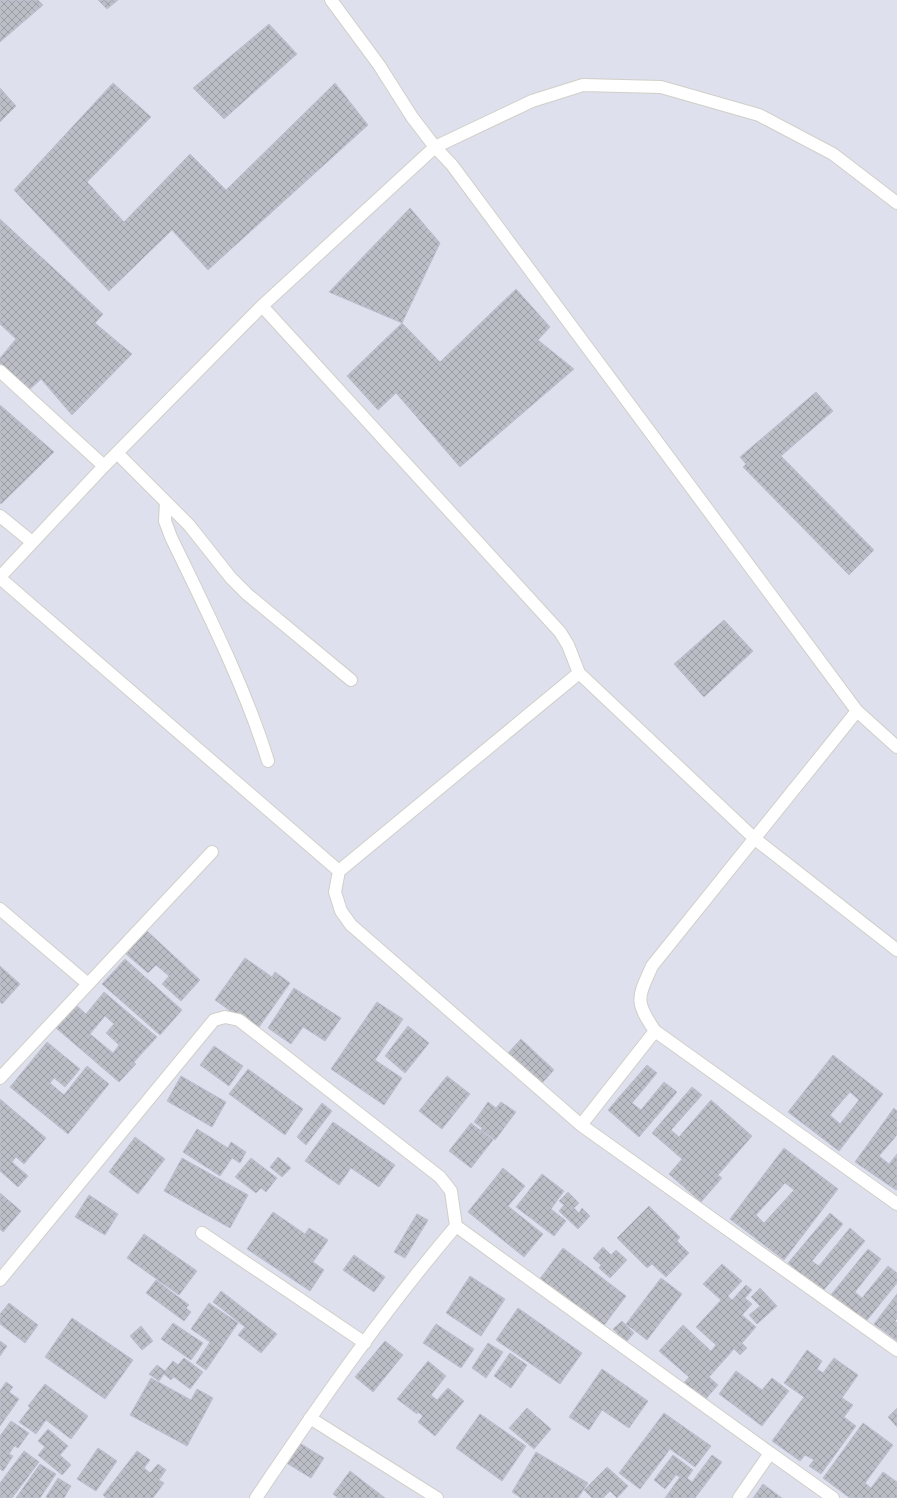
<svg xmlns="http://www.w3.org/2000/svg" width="897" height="1498" font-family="'Work Sans',sans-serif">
	<defs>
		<pattern id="building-cross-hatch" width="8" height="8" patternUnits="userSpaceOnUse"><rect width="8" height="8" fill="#bcbec7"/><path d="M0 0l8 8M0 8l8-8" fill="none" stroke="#9c9ea4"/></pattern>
	</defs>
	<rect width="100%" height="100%" fill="#dee0ed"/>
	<path fill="url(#building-cross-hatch)" stroke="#bcc0d2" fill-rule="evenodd" d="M0,0H38L43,5L0,42Z
		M98,0H118L107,9Z
		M269,24L297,54L224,119L193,88Z
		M113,83L151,117L87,182L124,222L190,154L226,190L335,83L368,125L208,270L172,230L109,291L14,190Z
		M0,88L16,106L0,122Z
		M410,208L440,243L402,323L329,292Z
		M0,219L103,314L95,323L132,354L72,415L41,379L27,392L0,365V358L16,339L0,324Z
		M516,289L550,327L538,340L574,369L460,467L396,393L378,410L347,376L402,323L440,362Z
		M816,392L833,411L781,456L874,550L849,575L743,467L746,464L740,457Z
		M0,405L54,452L1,504L0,503Z
		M724,620L753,651L704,697L674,664Z
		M147,931L200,980L181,1001L162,984L169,976L156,965L148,973L126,954Z
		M245,958L272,977L275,972L290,983L257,1030L215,1000Z
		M125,959L182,1010L160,1035L102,984Z
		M0,966L20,984L2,1004L0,1002Z
		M294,988L341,1018L325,1041L303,1027L291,1044L268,1028Z
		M104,992L157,1037L134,1062L136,1064L119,1082L56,1028L76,1005L86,1014ZM105,1016L114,1024L106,1033L119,1045L113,1053L90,1034Z
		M377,1002L403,1019L375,1060L402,1078L384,1105L331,1069Z
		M408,1026L429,1043L405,1073L385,1056Z
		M521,1039L554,1070L541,1084L508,1053Z
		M47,1042L80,1069L65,1087L54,1078L50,1083L64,1095L87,1066L109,1084L68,1134L10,1087Z
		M214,1046L243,1066L229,1086L200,1065Z
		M833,1055L883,1094L839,1151L788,1112ZM850,1092L859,1100L840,1124L830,1115Z
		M647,1065L657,1073L632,1103L641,1110L664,1082L677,1092L639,1137L608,1110Z
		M248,1069L303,1109L285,1135L229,1094Z
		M181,1076L226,1102L212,1127L167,1101Z
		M447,1076L470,1094L442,1129L419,1111Z
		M692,1087L702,1095L671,1130L679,1137L711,1100L752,1136L718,1175L722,1178L701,1202L669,1174L682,1159L652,1133Z
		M0,1099L46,1138L24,1164L16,1157L12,1162L28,1176L18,1187L0,1171Z
		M488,1102L496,1108L501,1102L516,1112L495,1140L481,1130L482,1128L474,1122Z
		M322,1103L332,1111L306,1145L297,1137Z
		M894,1108L897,1111V1135L879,1156L889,1164L897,1154V1189L896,1190L855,1162Z
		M333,1122L395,1165L379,1187L351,1168L339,1185L305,1161Z
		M471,1123L493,1140L471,1168L449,1151Z
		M197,1129L228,1148L231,1142L246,1152L240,1163L232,1158L220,1176L183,1152Z
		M135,1137L165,1159L138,1194L109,1172Z
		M784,1148L838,1189L784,1260L730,1219ZM785,1183L794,1190L764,1223L756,1215Z
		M278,1157L291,1168L282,1177L270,1167Z
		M182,1158L248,1195L230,1228L164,1191Z
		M251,1158L277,1178L266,1192L261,1188L256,1193L235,1177Z
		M503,1168L525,1186L508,1206L543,1234L524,1257L468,1212Z
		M542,1174L564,1191L551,1209L566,1221L554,1236L516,1207Z
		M568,1192L579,1203L574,1208L579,1213L582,1208L590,1216L578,1229L559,1211L564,1205L559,1201Z
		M0,1193L21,1211L3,1232L0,1229Z
		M89,1195L118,1214L105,1235L75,1217Z
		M649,1206L680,1237L677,1241L689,1253L666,1277L652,1264L647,1268L617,1238Z
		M273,1212L305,1234L309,1228L328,1240L313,1262L324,1270L310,1291L247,1249Z
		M830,1213L843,1224L812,1261L819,1266L850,1228L865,1241L822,1292L788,1263Z
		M417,1214L428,1220L405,1258L394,1252Z
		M144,1234L197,1271L179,1295L127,1258Z
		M603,1247L611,1255L616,1250L627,1260L610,1278L599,1268L601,1265L593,1258Z
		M563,1248L626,1296L602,1328L539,1280Z
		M868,1249L881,1259L855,1292L862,1298L888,1266L897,1273V1283L864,1324L830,1296Z
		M354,1255L385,1277L374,1292L343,1270Z
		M722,1264L742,1281L728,1296L732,1300L746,1285L752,1290L745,1298L752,1304L742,1315L756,1327L742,1343L747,1348L740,1355L734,1349L709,1377L718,1385L703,1402L683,1384L689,1377L659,1351L683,1325L711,1351L716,1345L696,1327L721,1300L703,1284Z
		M470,1276L505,1299L481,1336L446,1313Z
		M661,1278L682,1294L647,1340L626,1324Z
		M156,1280L189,1305L186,1308L191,1312L184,1321L146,1293Z
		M760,1288L777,1306L757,1324L749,1315L760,1306L751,1297Z
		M221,1291L277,1334L261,1353L238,1335L245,1327L213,1302Z
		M897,1294V1319L895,1321L897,1323V1341L874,1324Z
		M9,1303L38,1325L25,1343L0,1324V1314Z
		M209,1303L238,1323L206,1370L196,1363L210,1342L191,1329Z
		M518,1308L582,1353L560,1384L496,1340Z
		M72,1318L133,1360L105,1399L45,1357Z
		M622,1321L634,1333L626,1342L613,1329Z
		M173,1323L203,1343L191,1360L161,1339Z
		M436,1324L474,1349L461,1368L423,1343Z
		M141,1326L153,1341L142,1350L130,1336Z
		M0,1341L7,1346L0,1356Z
		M385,1341L403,1355L373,1392L355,1377Z
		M488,1343L503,1352L486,1378L472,1368Z
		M807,1350L822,1361L817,1369L823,1373L834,1358L858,1375L842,1398L853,1405L844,1417L856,1426L821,1474L809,1466L814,1460L805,1455L800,1461L772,1441L804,1397L784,1383Z
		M510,1353L527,1365L511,1388L494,1376Z
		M184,1358L203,1372L190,1389L174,1377L171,1380L164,1374L159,1381L149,1374L157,1365L165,1371L173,1361L178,1365Z
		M428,1361L446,1376L431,1395L437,1400L448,1388L464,1401L435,1436L418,1422L423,1416L418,1412L417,1414L397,1399Z
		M602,1369L648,1401L629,1428L602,1410L589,1430L569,1417Z
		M736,1371L762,1390L772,1378L789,1391L762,1426L719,1394Z
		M151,1378L191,1400L197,1389L213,1398L187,1446L130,1415Z
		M6,1382L13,1387L9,1392L19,1399L0,1426V1391Z
		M45,1384L88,1416L71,1439L46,1420L36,1434L19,1422L30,1408L28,1406Z
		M527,1408L551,1429L534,1449L509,1428Z
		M897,1408V1427L888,1417Z
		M664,1413L711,1446L695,1467L670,1449L640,1489L619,1473Z
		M480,1414L526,1446L502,1481L456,1448Z
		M11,1421L29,1433L18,1448L14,1446L9,1454L13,1456L3,1471L0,1469V1436Z
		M863,1423L893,1445L865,1483L871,1488L883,1472L897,1482V1498H850L823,1478Z
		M48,1429L68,1446L60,1455L71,1465L62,1475L38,1455L45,1447L38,1441Z
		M298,1442L324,1458L311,1478L285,1462Z
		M98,1448L117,1461L96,1491L77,1479Z
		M24,1451L39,1462L12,1498H0V1483Z
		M137,1451L150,1460L144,1468L150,1473L158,1464L166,1470L159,1480L164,1483L153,1498H106L103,1495Z
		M536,1452L588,1483L578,1498H521L512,1492Z
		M673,1455L693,1470L687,1478L692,1482L712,1455L722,1462L695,1498H665L680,1477L676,1475L665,1489L654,1480Z
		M40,1464L56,1474L40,1498H16Z
		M607,1467L628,1486L617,1498L610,1491L603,1498H592L584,1490Z
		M350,1471L385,1498H338L333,1494Z
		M58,1478L71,1486L64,1498H47L46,1497Z
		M763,1484L782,1498H753Z"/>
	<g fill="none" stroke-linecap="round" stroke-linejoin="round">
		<g stroke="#d0cfc8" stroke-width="14">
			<path id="minor" d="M331,0L379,65L412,117L435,147L452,165L857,711L897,747
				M262,306L560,632L568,645L579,673L755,839L897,950
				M0,371L104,466
				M117,453L189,525L231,578L247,594L351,680
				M166,502L165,521L171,537C206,610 244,684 268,761
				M0,516L32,542
				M0,577L104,466L262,306L435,147L532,101L583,85L661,87L759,115L833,154L897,203
				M0,578L339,871
				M579,673L339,871L335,892L341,911L351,925L581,1125L897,1350
				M857,711L652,966C638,998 634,1000 655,1031L897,1204
				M0,909L88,984
				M0,1078L212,852
				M581,1125L655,1031
				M202,1233L365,1343
				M0,1280L214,1020L225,1017L239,1020L440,1177L451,1191L456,1226
				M310,1418L437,1498
				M256,1498C319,1404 383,1312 456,1226L770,1453
				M739,1498L770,1453L833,1498"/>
		</g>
		<use href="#minor" stroke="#fff" stroke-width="12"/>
	</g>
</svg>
